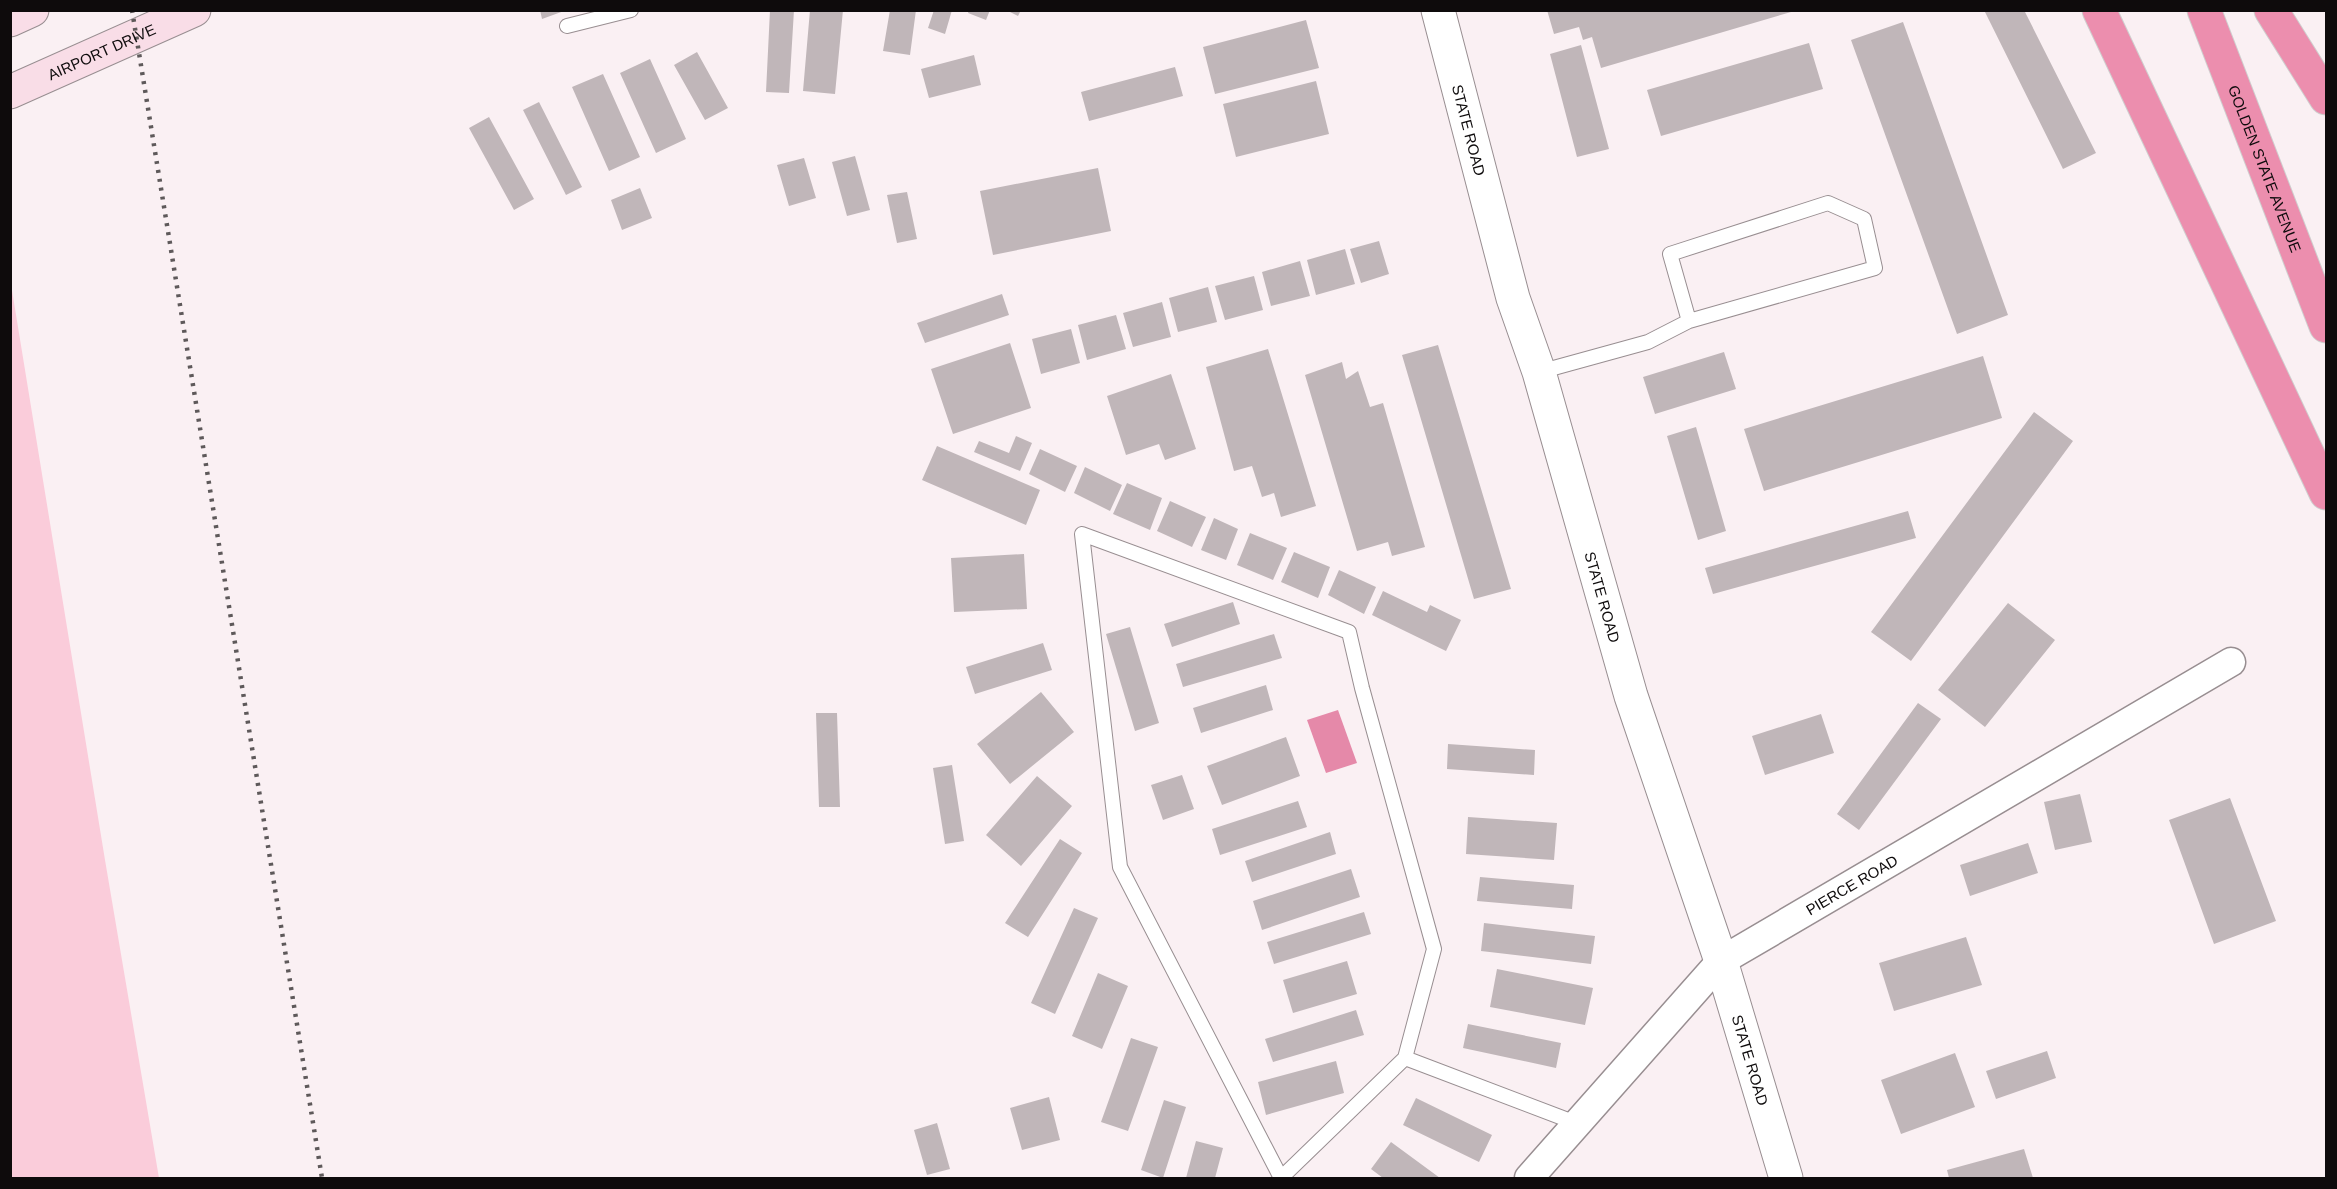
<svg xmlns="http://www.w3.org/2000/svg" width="2337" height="1189" font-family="Arial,sans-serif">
	<rect width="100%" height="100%" fill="#faf0f3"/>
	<path fill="#faccda" d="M10,278L105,860L159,1178H11Z"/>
	<path fill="#e589a9" d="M1338,710L1357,763L1326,773L1307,720Z"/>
	<path fill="#c0b6b9" d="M540,10H564V11L542,19Z
		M770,10H794L789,93L766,92Z
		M810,10H843L835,94L803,91Z
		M890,10H916L910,55L883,51Z
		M934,10H952L945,34L928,28Z
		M969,10H990L986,20L968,13Z
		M1006,10H1021L1018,16Z
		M1547,10H1790L1791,12L1601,68L1592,37L1583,40L1579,27L1554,34Z
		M1984,10H2024L2096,153L2063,169Z
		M1306,20L1319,68L1215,94L1203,47Z
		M1903,22L2008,315L1957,334L1851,40Z
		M1809,43L1823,89L1661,136L1647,90Z
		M1581,45L1609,149L1577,157L1550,54Z
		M697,52L728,108L705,120L674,65Z
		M974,55L981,85L929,98L921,69Z
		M650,59L686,139L656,153L620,73Z
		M1175,67L1183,96L1089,121L1081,92Z
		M603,74L640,157L609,171L572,87Z
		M1316,81L1329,134L1236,157L1223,104Z
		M539,102L582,187L566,195L523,110Z
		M489,117L534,199L514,210L469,128Z
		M855,156L870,210L847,216L832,162Z
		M804,158L816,198L789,206L777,165Z
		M1098,168L1111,231L993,255L980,191Z
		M640,188L652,218L622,230L611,200Z
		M907,192L917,239L897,243L887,195Z
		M1379,241L1389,274L1361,283L1350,249Z
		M1345,249L1355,284L1316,295L1307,260Z
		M1300,261L1310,296L1271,306L1262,272Z
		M1254,276L1263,310L1225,320L1215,286Z
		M1208,287L1217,322L1178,332L1169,298Z
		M1002,294L1009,315L925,343L917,323Z
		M1162,302L1171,337L1133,347L1123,313Z
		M1116,315L1126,349L1087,360L1078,325Z
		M1071,329L1080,363L1041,374L1032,339Z
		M1010,343L1031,408L953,434L931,369Z
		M1438,345L1511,589L1474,599L1402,355Z
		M1268,349L1316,506L1281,517L1274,493L1262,497L1252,466L1234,471L1206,367Z
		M1724,352L1736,389L1655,414L1643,377Z
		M1983,356L2002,418L1764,491L1744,429Z
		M1342,362L1346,379L1358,371L1370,407L1383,403L1425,547L1392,556L1388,542L1357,551L1305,375Z
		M1171,374L1196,449L1165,460L1159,444L1126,455L1107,396Z
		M2034,412L2073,441L1911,661L1871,632Z
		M1696,427L1726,531L1698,540L1667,436Z
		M1016,436L1032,443L1020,471L974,452L979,441L1009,453Z
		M937,446L1040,490L1026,525L922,480Z
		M1040,449L1077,466L1065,492L1029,474Z
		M1085,467L1122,485L1110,511L1074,493Z
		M1127,483L1162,498L1150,530L1113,514Z
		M1170,501L1206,517L1192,547L1157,531Z
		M1908,511L1916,538L1713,594L1705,568Z
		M1214,518L1238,529L1226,560L1201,550Z
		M1250,533L1287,548L1273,580L1237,565Z
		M1294,552L1330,567L1318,598L1281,582Z
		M1024,554L1027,609L954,612L951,558Z
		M1339,570L1376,587L1364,614L1328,595Z
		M1383,591L1427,612L1430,605L1461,620L1446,651L1372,615Z
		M1233,602L1240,624L1172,647L1164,624Z
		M2008,603L2055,640L1985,727L1938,690Z
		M1130,627L1159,723L1135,731L1106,634Z
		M1274,634L1282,658L1183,687L1176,664Z
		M1043,643L1052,670L975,694L966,667Z
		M1266,685L1273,710L1201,733L1193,708Z
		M1041,692L1074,732L1010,784L977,744Z
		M1918,703L1941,719L1859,830L1837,814Z
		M816,713H837L840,807H819Z
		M1821,714L1834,753L1765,775L1752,736Z
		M1286,737L1300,776L1222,805L1207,766Z
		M1448,744L1535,750L1534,775L1447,769Z
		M952,765L964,841L945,844L933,768Z
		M1182,775L1194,809L1163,820L1151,785Z
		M1037,776L1072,806L1021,866L986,835Z
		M2080,794L2092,842L2055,850L2044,802Z
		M2230,798L2276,921L2214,944L2169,820Z
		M1298,801L1307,827L1220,855L1212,829Z
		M1468,817L1557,823L1554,860L1466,854Z
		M1330,832L1336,854L1252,882L1245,861Z
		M1060,839L1082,853L1028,937L1005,923Z
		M2028,843L2038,873L1970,896L1960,865Z
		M1351,869L1360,897L1262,930L1253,901Z
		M1480,877L1574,885L1572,909L1477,901Z
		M1074,908L1098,918L1055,1014L1031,1003Z
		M1364,912L1371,934L1274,964L1267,942Z
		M1484,923L1595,936L1591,964L1481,951Z
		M1966,937L1982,985L1894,1011L1879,963Z
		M1347,961L1357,994L1293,1013L1283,980Z
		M1497,969L1593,988L1585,1025L1490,1007Z
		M1098,973L1128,986L1102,1049L1072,1036Z
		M1356,1010L1364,1035L1273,1062L1265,1039Z
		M1468,1024L1561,1043L1556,1068L1463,1048Z
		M1131,1038L1158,1047L1128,1131L1101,1122Z
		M2047,1051L2056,1078L1996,1099L1986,1071Z
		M1955,1053L1975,1107L1901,1134L1881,1080Z
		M1336,1061L1344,1093L1266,1115L1258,1082Z
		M1049,1097L1060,1140L1022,1150L1010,1108Z
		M1416,1098L1492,1135L1479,1162L1403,1125Z
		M1164,1100L1186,1107L1163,1178L1141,1170Z
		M937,1123L950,1169L927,1175L914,1130Z
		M1196,1141L1223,1148L1215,1178H1186Z
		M1391,1142L1440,1178H1383L1371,1169Z
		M2024,1149L2033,1178H1949L1947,1170Z"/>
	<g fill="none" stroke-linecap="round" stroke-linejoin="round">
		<g stroke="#988e91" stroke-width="16">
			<path id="service" d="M567,26L631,10
				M1539,372L1648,342L1689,321L1875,268L1864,219L1828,203L1670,254L1689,321
				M1405,1058L1576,1123
				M1281,1178L1120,867L1082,534L1349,632L1362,688L1434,949L1405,1058L1281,1178"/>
		</g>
		<g stroke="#988e91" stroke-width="31">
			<g id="minor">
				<path id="s1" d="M1529,1178L1721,961L2231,662"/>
			</g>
		</g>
		<g stroke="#988e91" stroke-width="35">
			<g id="tertiary">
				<path id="s2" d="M1438,10L1513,298L1539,372L1631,696L1721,961L1786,1178"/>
			</g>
		</g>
		<g stroke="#988e91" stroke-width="35">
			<g id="secondary">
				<path d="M10,20L32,10"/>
				<path id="s3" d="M10,92L194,10"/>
			</g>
		</g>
		<g stroke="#cfcece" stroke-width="35">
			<g id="motorway">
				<path d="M2099,10L2326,493"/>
				<path id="s4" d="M2204,10L2326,326"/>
				<path d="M2271,10L2326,98"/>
			</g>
		</g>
		<use href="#service" stroke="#fff" stroke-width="14"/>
		<use href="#minor" stroke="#fff" stroke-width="28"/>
		<use href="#tertiary" stroke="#fff" stroke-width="33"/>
		<use href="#secondary" stroke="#f9dde7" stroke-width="33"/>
		<use href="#motorway" stroke="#ec8eae" stroke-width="33"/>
		<path stroke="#5e595a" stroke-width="4.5" stroke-dasharray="3 6" stroke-linecap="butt" d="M132,10L322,1178"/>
	</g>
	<g text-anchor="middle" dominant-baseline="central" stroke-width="6" stroke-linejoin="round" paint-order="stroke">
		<g font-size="15" fill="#0e0b0c" stroke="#fff">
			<text stroke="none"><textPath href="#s3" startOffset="100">AIRPORT DRIVE</textPath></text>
			<text stroke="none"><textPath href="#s2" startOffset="124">STATE ROAD</textPath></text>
			<text stroke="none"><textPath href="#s4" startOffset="170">GOLDEN STATE AVENUE</textPath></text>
			<text stroke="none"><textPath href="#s2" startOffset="610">STATE ROAD</textPath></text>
			<text stroke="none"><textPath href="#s1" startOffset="441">PIERCE ROAD</textPath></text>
			<text stroke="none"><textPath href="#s2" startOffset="1096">STATE ROAD</textPath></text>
		</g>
	</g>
	<rect width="2337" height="1189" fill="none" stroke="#0e0b0c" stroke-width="24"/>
</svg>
